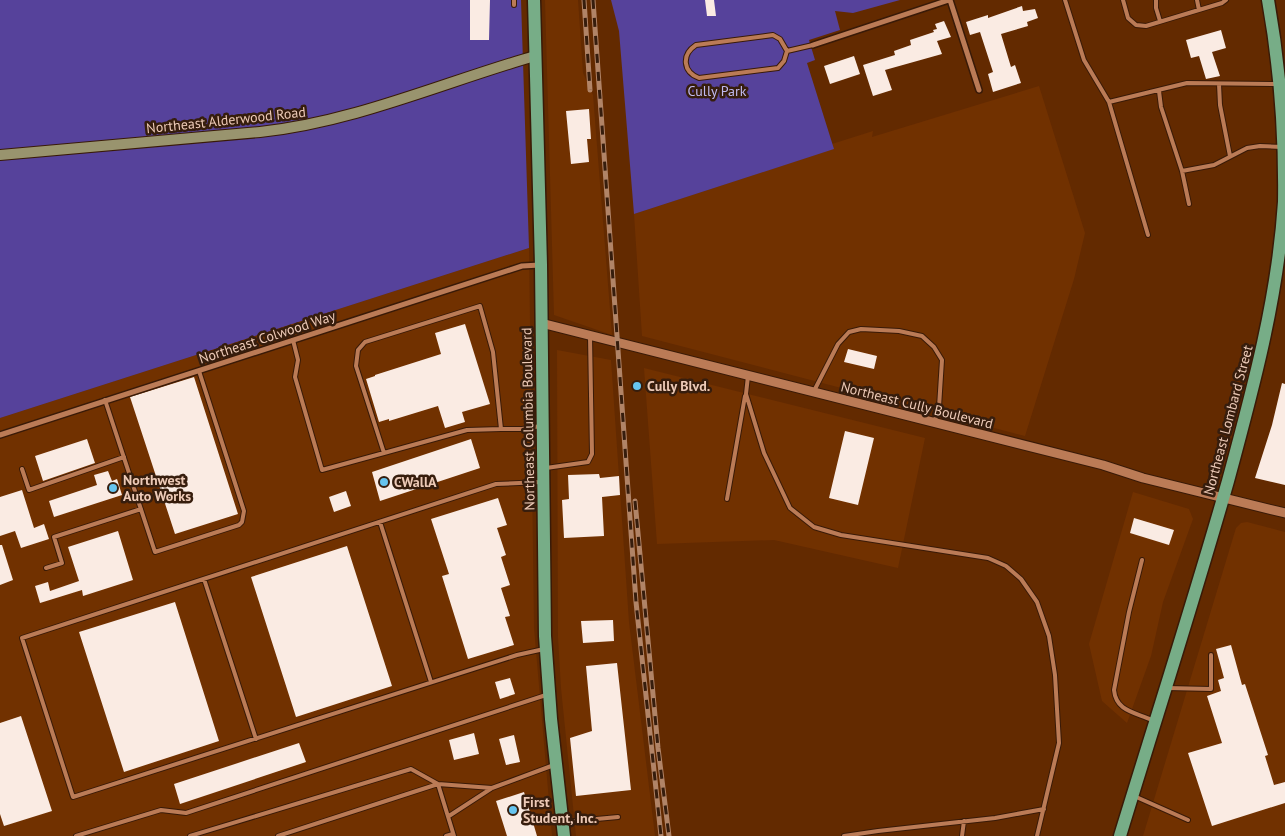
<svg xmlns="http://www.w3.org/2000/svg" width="1285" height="836" font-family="'PT Sans',sans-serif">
	<rect width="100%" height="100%" fill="#632a00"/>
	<path fill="#713100" d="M545,0H578L583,73L593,95L612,335L554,315Z
		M1039,86L1085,233L1074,279L1025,436L642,336L634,214L833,149L832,144L873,131L872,137Z
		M529,248L534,628L552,836H0V418Z
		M557,350L611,360L629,622L655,836H576L561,688L558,637Z
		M644,368L925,438L898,568L774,540L657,544Z
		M1133,492L1189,509L1193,519L1163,602L1151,656L1127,723L1102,701L1089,644Z
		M1247,522L1285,532V836H1143L1236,528L1241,523Z"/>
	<path fill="#56429b" d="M0,0H521L529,248L0,418Z
		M611,0H900L853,13L835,11L840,30L809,40L815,60L807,63L834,149L634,214L619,31Z"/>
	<path fill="#faebe3" d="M470,0H490L489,40H470Z
		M705,0H714L716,16H707Z
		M1022,6L1023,11L1035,9L1038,18L1027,22L1028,26L1001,34L1011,67L1015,65L1021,83L993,92L988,74L993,72L980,32L970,35L966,22L988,15V18Z
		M944,21L951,37L937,41L942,54L885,70L892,90L873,96L863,65L895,55L894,51L911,45L910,40L934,32L933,30L937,29L935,24Z
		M1221,30L1226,48L1212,52L1220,76L1206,79L1199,56L1191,58L1186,40Z
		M854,56L860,74L830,84L824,66Z
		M589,109L591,139H587L589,162L571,164L566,111Z
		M465,324L490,404L462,412L465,422L445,428L438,406L389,421V419L379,422L366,379L375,376V375L441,354L435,333Z
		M848,349L877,356L874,369L844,362Z
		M194,377L238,514L175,534L130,397Z
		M1282,383L1285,384V485L1255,478L1272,425Z
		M845,431L874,438L858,505L829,498Z
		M87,439L95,463L43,481L35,456Z
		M471,439L480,468L380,501L372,472Z
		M108,471L112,481L117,479L122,495L54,517L49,501L97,485L94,475Z
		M599,474L600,478L619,476L620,495L602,497L604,536L564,538L562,500L569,499L568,475Z
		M22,490L34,528L44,524L49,539L21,548L15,531L0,536V497Z
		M346,491L351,506L334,512L329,497Z
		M498,498L507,525L497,528L506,555L501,557L510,585L501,588L510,616L505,617L514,645L468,659L442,576L449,574L431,519Z
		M1134,518L1174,530L1169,545L1130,533Z
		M118,531L133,580L83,596L82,590L40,603L35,586L48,582L50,591L79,581L68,547Z
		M0,545H2L13,580L0,585Z
		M347,546L392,686L296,717L251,577Z
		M175,602L219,741L124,772L79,632Z
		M613,620L614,641L583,643L581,621Z
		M1231,645L1242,685L1245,684L1268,755L1265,756L1274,785L1285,782V803L1212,826L1188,753L1222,743L1207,696L1221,691L1218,680L1224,678L1216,649Z
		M617,663L631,790L576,796L570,738L592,731L586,666Z
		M510,678L515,694L500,699L495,682Z
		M21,716L52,811L4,826L0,814V723Z
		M474,733L479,754L454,760L449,740Z
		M514,735L520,762L506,765L499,739Z
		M299,743L306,762L180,804L174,784Z
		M524,792L537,836H507L496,801Z"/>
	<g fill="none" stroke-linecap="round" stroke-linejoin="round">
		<g stroke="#391a07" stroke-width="6">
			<path id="service" d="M514,0V5
				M1065,0L1084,60L1109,102L1148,235
				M1123,0L1128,18L1136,25L1146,26L1222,3L1226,0
				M1156,0V8L1160,21
				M1197,0L1199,10
				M787,51L780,39L773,35L696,45C681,55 683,72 699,78L778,68L784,61L787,51L813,45
				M1219,84L1220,105L1230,156
				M1159,91L1161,107L1182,171L1189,204
				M1109,102L1187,83L1277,84
				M1182,171L1214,165L1247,148L1260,146L1282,147
				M293,340L298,360L295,377L322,470L384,453
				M748,376L746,394L764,453L790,508L814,527L841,535L988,558L1006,566L1021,579L1037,602L1049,636L1055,675L1059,743L1037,836
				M814,391L838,344L849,332L861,329L899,331L922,336L934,347L942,360L939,407L934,423
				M105,400L155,552L239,525L242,522L244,511L199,371
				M501,429L467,430L384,453L356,366L358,350L365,342L480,306L493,352L501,429H522L541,426
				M546,468L588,462L592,454L590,336
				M22,469L29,490L124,457
				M542,482L496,484L22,638L73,797L517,655L544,649
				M727,499L745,396
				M380,522L431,682
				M1142,560L1129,612L1114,690C1116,711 1134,712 1152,720
				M46,568L62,563L54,537L141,509
				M204,579L256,739
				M1167,688L1211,689V655
				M1134,796L1188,820
				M449,816L492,788L554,765
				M564,822L618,817
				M76,836L161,810L186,813L546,695
				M190,836L411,769L438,784L492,788
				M278,836L438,784L454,836
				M446,836L453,834
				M844,836L878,831L995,818L1044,809
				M962,836L964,821"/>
		</g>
		<g stroke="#391a07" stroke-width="8">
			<path id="minor" d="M950,0L979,90
				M813,45L949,0
				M0,435L522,266L540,265"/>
		</g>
		<g stroke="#391a07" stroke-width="11">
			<path id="tertiary" d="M541,323L1103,465L1143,478L1285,513"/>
		</g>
		<g stroke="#391a07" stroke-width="12">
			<path id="secondary" d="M0,155L260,132C355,122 444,82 535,56"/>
		</g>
		<g stroke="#391a07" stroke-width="15">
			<path id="primary" d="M534,0L541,265L545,636L551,719L564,836
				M1120,836C1156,718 1194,600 1228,481C1253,389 1278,297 1284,202C1285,134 1280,67 1268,0"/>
		</g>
		<use href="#service" stroke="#bb7b56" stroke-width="4"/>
		<use href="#minor" stroke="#bb7b56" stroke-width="5"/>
		<use href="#tertiary" stroke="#bb7b56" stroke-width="9"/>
		<use href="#secondary" stroke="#99946e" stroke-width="10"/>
		<use href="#primary" stroke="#77ad87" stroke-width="12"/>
		<g stroke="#b18467" stroke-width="5">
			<path id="rail" d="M584,0L590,90
				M593,0L636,602L661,836
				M635,501L658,748L669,836"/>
		</g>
		<use href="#rail" stroke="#361d0d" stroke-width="3" stroke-dasharray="9" stroke-linecap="butt"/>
	</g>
	<g fill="#66c4ef" stroke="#361d0d" stroke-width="2">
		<circle cx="637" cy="386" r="5"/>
		<circle cx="384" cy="482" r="5"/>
		<circle cx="113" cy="488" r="5"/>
		<circle cx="513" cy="810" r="5"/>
	</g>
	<g text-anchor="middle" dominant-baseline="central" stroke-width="5" stroke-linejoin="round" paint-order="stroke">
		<g font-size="14" fill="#c0baf0" stroke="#361d0d">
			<text x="717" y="91">Cully Park</text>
		</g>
		<g font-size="14" fill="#edcab7" stroke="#361d0d">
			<text transform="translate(226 120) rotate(-6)">Northeast Alderwood Road</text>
			<text transform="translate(267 337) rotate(-18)">Northeast Colwood Way</text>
			<text transform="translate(917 405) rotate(14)">Northeast Cully Boulevard</text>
			<text transform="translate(528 419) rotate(-91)">Northeast Columbia Boulevard</text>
			<text transform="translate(1228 420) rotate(-75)">Northeast Lombard Street</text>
		</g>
		<g font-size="14" font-weight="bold" fill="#edcab7" stroke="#361d0d" text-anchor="start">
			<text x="647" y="386">Cully Blvd.</text>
			<text x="123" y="480">Northwest<tspan x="123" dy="16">Auto Works</tspan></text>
			<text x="394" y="482">CWallA</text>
			<text x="523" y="802">First<tspan x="523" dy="16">Student, Inc.</tspan></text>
		</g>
	</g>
</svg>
